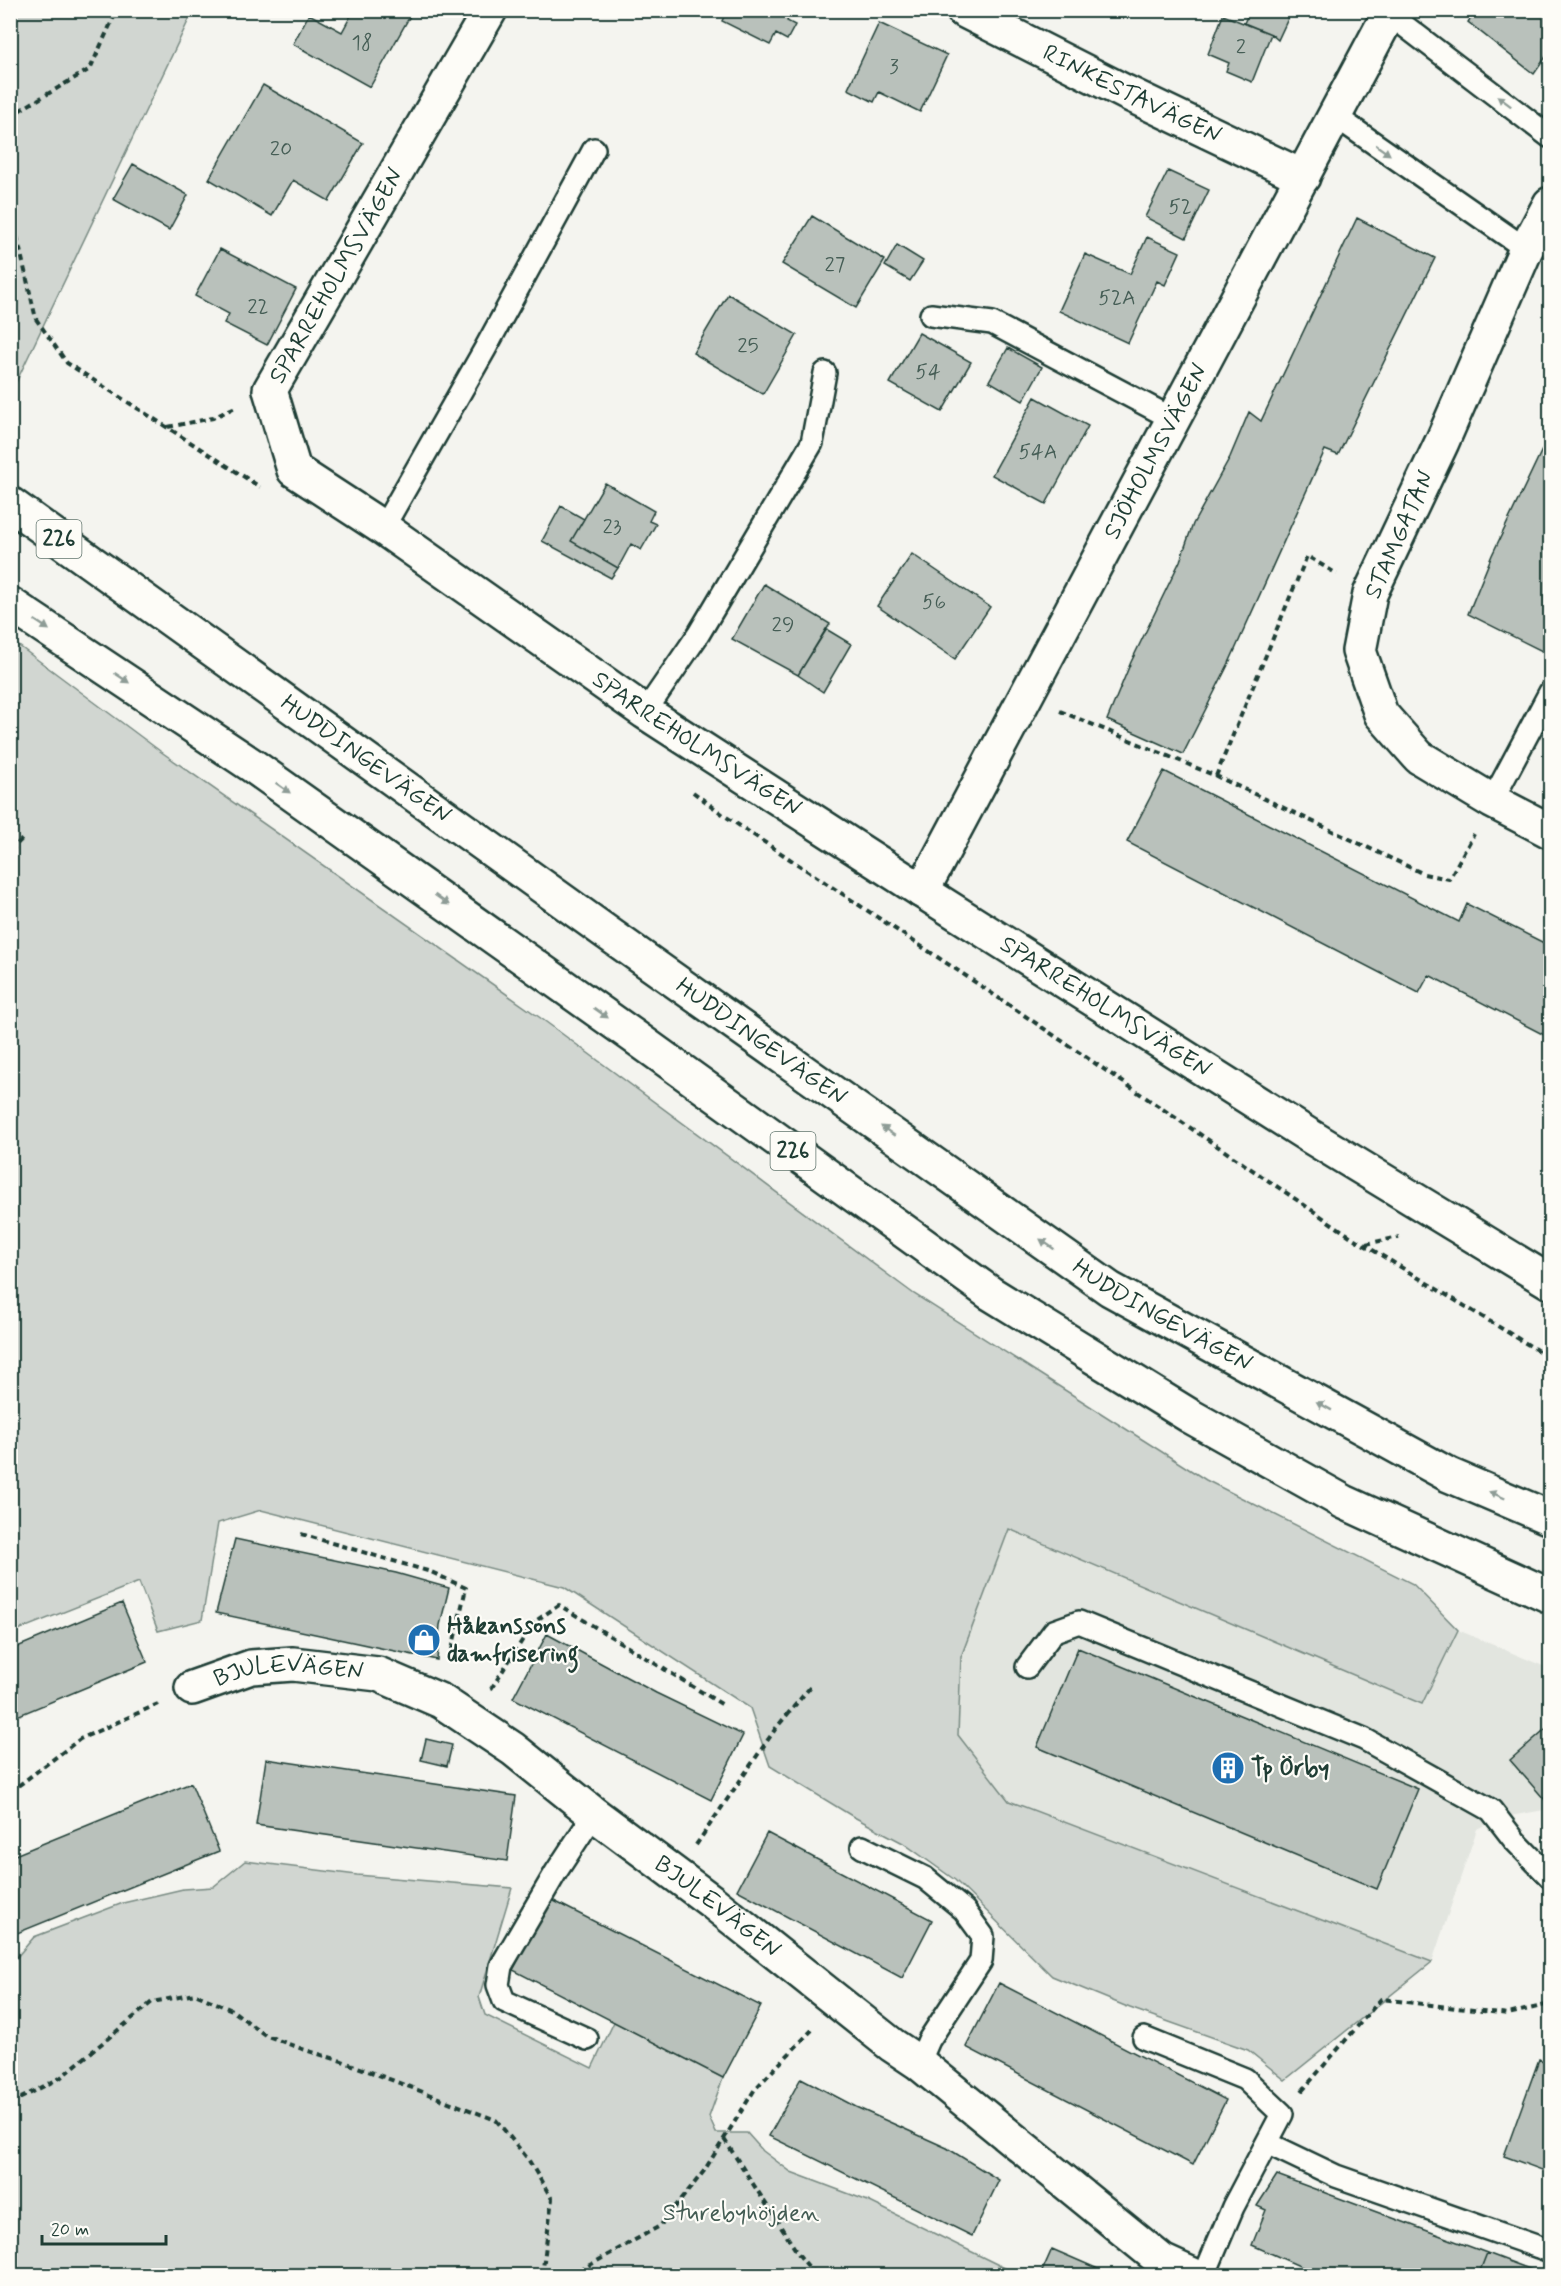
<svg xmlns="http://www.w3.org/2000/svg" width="1561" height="2286" font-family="Mynerve,sans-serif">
	<rect width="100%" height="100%" fill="#f4f4ef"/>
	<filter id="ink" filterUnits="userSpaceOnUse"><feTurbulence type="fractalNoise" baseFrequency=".0167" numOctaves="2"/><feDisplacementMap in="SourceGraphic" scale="12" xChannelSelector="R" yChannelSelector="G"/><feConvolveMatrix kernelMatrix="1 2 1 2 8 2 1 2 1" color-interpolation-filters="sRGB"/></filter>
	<g filter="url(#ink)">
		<path fill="#e2e5df" d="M1009,1529L1423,1703L1458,1630L1550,1669V1809L1498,1818L1477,1829L1432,1962L1265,1904L1008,1801L958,1735L961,1657Z"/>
		<path fill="#d1d6d1" stroke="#788a82" stroke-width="1.5" d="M11,10L193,11L11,393L10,11Z
			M11,640L160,751L542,1019L914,1294L1206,1480L1413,1584L1458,1630L1422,1704L1009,1529L961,1657L958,1735L1009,1801L1432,1962L1285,2080L1248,2050L1130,2008L1052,1976L955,1880L903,1843L852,1816L770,1766L750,1708L564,1587L261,1510L218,1523L202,1620L158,1631L139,1582L11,1633Z
			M245,1861L357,1875L512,1888L479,1997L485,2015L592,2068L614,2022L723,2078L709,2117L716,2133H747L763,2151L791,2172L868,2201L1019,2275L11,2276V1964L34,1937L123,1903L183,1889L213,1887Z"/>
		<path fill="#b9c1bb" stroke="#1f3d34" stroke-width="1.5" d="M354,10H403L411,14L370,87L293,44L309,14L342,32Z
			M727,10H792L787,21L795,25L787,40L776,34L770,45L722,21Z
			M1250,10H1292L1278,40L1271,34L1244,23Z
			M1477,10H1550V51L1534,74L1468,22Z
			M1223,15L1271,34L1252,82L1226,71L1229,63L1208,54Z
			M879,23L947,55L920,112L879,92L874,102L848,89Z
			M263,85L363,143L329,201L293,180L272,216L209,179Z
			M133,164L188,195L169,230L113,199Z
			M1168,171L1209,190L1186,238L1145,217Z
			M812,216L885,260L856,308L782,264Z
			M1357,218L1435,258L1338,455L1325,450L1229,663L1183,754L1107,720L1131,662L1180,561L1193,524L1230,457L1249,412L1261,421Z
			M1147,237L1180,252L1165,285L1157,281L1128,343L1059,311L1085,254L1130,274Z
			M897,245L923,261L910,281L885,266Z
			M220,249L296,289L267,345L224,323L229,314L195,296Z
			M728,294L797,335L763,394L693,353Z
			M919,333L971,362L942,412L890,383Z
			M1008,348L1042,367L1023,401L989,381Z
			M1035,397L1088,426L1046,504L992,475Z
			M1550,433V644L1546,653L1468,614L1492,555Z
			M605,483L654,511L649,521L656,524L641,550L631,544L618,568L571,541Z
			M561,506L584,519L571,541L618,568L611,578L542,541Z
			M912,554L990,607L955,659L877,606Z
			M764,584L830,624L798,675L732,639Z
			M826,629L851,644L823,692L798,675Z
			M1164,771L1459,922L1467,904L1550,946V1038L1429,975L1419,993L1127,842Z
			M235,1539L396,1573L449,1588L440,1625L437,1660L216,1613Z
			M122,1603L147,1662L10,1719V1650Z
			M547,1634L656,1693L743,1735L711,1800L513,1698Z
			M1078,1648L1418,1789L1377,1889L1037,1747Z
			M1550,1725V1796L1545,1800L1510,1760Z
			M426,1739L452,1745L447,1766L421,1760Z
			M266,1759L516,1796L507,1861L256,1825Z
			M191,1783L219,1851L10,1936V1857Z
			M767,1833L932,1920L902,1978L737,1890Z
			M550,1899L761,2006L723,2078L513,1970Z
			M999,1983L1226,2100L1193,2165L966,2047Z
			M1539,2059L1550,2064V2173L1504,2156Z
			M801,2078L856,2107L947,2148L999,2180L972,2236L769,2136Z
			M1277,2175L1487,2253L1478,2276H1322L1252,2245L1266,2210L1257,2206Z
			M1052,2249L1112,2275L1040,2276Z
			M1487,2253L1548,2276H1478Z"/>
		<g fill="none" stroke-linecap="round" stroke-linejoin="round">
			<g stroke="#1f3d34" stroke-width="26">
				<path id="lane" d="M1389,14L1550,137
					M1335,116L1526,249
					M931,315L992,323L1173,419
					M383,528L485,349L594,149
					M645,712L698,635L812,443L825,373
					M1492,801L1550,692
					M1027,1667L1054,1631L1079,1622L1364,1739L1491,1810L1515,1841L1550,1877
					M862,1847L925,1878L964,1910L983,1936L981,1961L929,2040L919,2063
					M1144,2038L1245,2079L1282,2114L1233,2207L1204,2276
					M587,2039L504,2001L498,1985L501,1966L556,1872L594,1814
					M1267,2143L1336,2176L1550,2251"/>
			</g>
			<g stroke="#1f3d34" stroke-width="38">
				<g id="street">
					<path id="s1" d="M490,10L270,390L294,470L383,528L645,712L922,891L1308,1135L1550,1282"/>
					<path id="s2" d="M963,10L1125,92L1303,177"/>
					<path d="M1550,204L1526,249L1442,442L1370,594L1359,651L1381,714L1419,757L1492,801L1550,831"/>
					<path id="s3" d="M922,891L1391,10"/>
					<path id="s4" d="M192,1688L251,1667L293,1664L378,1674L441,1701L513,1749L594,1814L711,1901L892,2045L919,2063L1162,2261L1195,2276"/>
				</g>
			</g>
			<g stroke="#1f3d34" stroke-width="38">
				<g id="primary">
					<path id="s5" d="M10,504L606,932L1110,1289L1449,1475L1550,1518"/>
					<path d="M10,604L253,766L639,1040L990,1293L1190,1416L1344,1502L1550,1596"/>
				</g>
			</g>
			<path stroke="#1f3d34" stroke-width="4" stroke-dasharray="6 4.5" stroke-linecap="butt" d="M10,116L90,69L117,10
				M10,206L36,319L67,363L260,487
				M168,427L213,418L235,407
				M1060,711L1216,776L1424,874L1449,879L1474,834
				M1216,776L1307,556L1337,574
				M693,792L725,816L981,986L1353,1238L1550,1358
				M10,851L23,838
				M1366,1244L1399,1237
				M301,1534L431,1572L466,1588L449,1663
				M491,1689L534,1622L559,1605L723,1705
				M10,1792L80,1739L158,1704
				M696,1845L776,1728L812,1685
				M1302,2091L1381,1999L1508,2014L1550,2004
				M10,2095L21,2098L60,2078L152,2002L195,1994L232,2010L265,2035L302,2049L342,2061L496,2120L528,2159L552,2199L542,2276
				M724,2139L799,2255L816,2276
				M570,2276L660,2226L704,2171L755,2089L812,2030"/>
			<use href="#lane" stroke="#fdfcf7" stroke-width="21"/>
			<use href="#street" stroke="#fdfcf7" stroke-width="33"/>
			<use href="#primary" stroke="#fdfcf7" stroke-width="33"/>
		</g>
		<defs><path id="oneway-solid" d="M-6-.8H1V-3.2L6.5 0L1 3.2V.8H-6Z" transform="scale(1.5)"/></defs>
		<g fill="#8e9c96">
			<use href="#oneway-solid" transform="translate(1504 101) rotate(-143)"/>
			<use href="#oneway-solid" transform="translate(1383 150) rotate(35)"/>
			<use href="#oneway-solid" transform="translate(42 625) rotate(34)"/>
			<use href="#oneway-solid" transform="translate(122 678) rotate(34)"/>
			<use href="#oneway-solid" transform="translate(283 788) rotate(35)"/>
			<use href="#oneway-solid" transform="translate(442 900) rotate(35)"/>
			<use href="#oneway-solid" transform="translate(601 1013) rotate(35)"/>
			<use href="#oneway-solid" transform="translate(888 1131) rotate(-145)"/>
			<use href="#oneway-solid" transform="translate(1047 1244) rotate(-145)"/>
			<use href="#oneway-solid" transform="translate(1324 1406) rotate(-151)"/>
			<use href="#oneway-solid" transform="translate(1497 1495) rotate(-157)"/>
		</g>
	</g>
	<defs>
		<g id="shop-disc" transform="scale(1.725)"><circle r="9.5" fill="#1f6fb2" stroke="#fdfcf7"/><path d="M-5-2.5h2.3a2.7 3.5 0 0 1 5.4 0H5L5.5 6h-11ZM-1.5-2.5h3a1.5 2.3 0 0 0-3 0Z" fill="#fff"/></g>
		<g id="building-disc" transform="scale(1.725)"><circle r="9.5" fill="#1f6fb2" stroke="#fdfcf7"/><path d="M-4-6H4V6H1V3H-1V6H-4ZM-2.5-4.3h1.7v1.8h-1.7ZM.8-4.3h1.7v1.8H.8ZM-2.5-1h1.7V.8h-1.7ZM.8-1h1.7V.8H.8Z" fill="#fff"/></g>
	</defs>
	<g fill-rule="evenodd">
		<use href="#shop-disc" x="424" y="1640"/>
		<use href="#building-disc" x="1228" y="1768"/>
	</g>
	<g text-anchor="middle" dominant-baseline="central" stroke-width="4.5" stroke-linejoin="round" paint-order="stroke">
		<g font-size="21" fill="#465e56">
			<text x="362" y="43">18</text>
			<text x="1241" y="47">2</text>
			<text x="894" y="67">3</text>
			<text x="281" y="149">20</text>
			<text x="1180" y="207">52</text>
			<text x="835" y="265">27</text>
			<text x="1117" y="298">52A</text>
			<text x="258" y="307">22</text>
			<text x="748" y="346">25</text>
			<text x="928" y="372">54</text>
			<text x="1038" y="452">54A</text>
			<text x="612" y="527">23</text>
			<text x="934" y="602">56</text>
			<text x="783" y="625">29</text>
		</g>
		<g fill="#fdfcf7" stroke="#62766e" stroke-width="1.5">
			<rect x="36.5" y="520" width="45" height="38" rx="4.5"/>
			<rect x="770.5" y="1132" width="45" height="38" rx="4.5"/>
		</g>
		<g font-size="22" font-weight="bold" fill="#1f3d34">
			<text x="59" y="539">226</text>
			<text x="793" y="1151">226</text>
		</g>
		<g font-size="24" fill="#1f3d34" stroke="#fdfcf7">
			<text stroke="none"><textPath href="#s2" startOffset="189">RINKESTAVÄGEN</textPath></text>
			<text transform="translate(337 276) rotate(-60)">SPARREHOLMSVÄGEN</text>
			<text stroke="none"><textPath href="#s3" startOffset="498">SJÖHOLMSVÄGEN</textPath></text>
			<text transform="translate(1400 535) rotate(-66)">STAMGATAN</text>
			<text stroke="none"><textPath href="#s1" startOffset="1010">SPARREHOLMSVÄGEN</textPath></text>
			<text stroke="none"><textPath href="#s5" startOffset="438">HUDDINGEVÄGEN</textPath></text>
			<text stroke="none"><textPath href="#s1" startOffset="1496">SPARREHOLMSVÄGEN</textPath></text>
			<text stroke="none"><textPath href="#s5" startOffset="924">HUDDINGEVÄGEN</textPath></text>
			<text stroke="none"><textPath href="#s5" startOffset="1410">HUDDINGEVÄGEN</textPath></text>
			<text stroke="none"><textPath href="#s4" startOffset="100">BJULEVÄGEN</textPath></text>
			<text stroke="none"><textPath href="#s4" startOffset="604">BJULEVÄGEN</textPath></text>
		</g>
		<g font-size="24" font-weight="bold" fill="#1f3d34" stroke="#fdfcf7" text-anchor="start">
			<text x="447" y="1626">Håkanssons<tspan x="447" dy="28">damfrisering</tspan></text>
			<text x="1251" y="1768">Tp Örby</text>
		</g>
		<g font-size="24" fill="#435c53" stroke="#fdfcf7">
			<text x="741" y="2213">Sturebyhöjden</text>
		</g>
	</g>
	<rect width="1561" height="2286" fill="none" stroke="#fdfcf7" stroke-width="36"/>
	<rect x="18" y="18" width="1525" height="2250" fill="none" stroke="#1f3d34" stroke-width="2" filter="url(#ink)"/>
	<path d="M42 2235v9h124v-9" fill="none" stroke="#1f3d34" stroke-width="3"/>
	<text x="51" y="2235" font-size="18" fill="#1f3d34" stroke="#fdfcf7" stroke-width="4.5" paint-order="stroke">20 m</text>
</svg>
